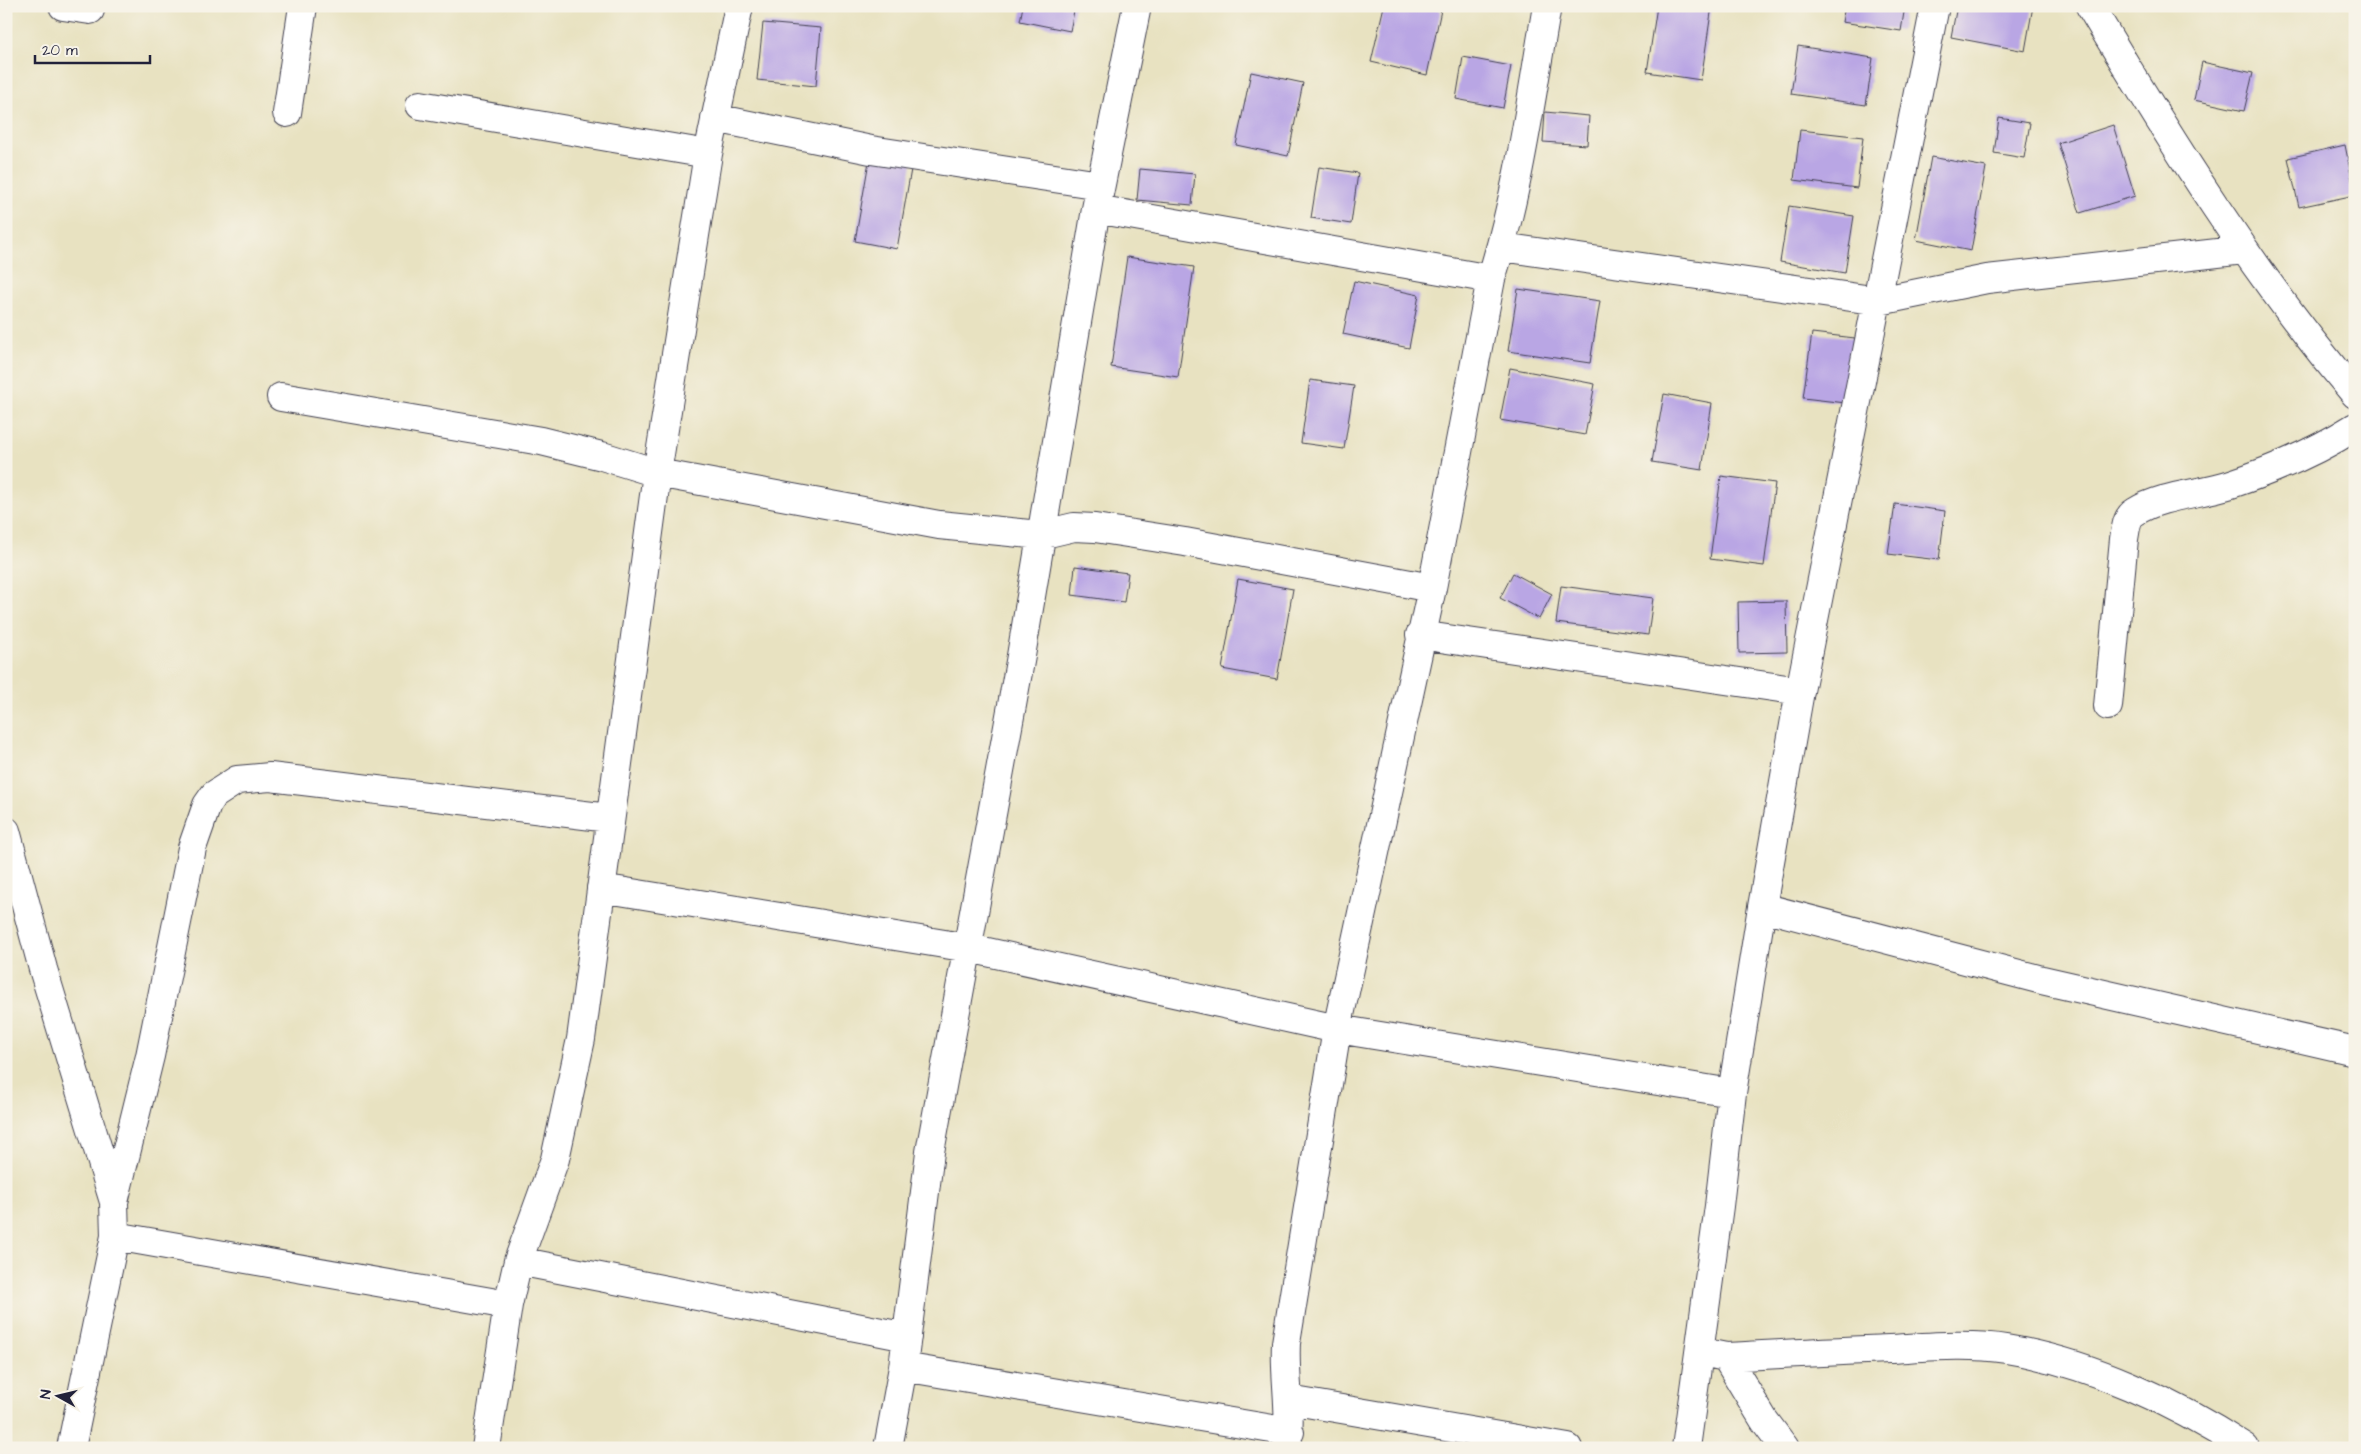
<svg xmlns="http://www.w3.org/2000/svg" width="2361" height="1454" font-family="'Architects Daughter',sans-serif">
	<rect width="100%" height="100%" fill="#f7f3e8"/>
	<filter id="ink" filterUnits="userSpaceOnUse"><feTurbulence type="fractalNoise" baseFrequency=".02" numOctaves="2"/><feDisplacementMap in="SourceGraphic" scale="10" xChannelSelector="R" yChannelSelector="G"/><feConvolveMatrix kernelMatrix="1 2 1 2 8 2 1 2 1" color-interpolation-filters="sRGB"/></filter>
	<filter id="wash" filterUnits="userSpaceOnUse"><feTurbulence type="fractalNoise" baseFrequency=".0096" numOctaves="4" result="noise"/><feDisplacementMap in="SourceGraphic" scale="20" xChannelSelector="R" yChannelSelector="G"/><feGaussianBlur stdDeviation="1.12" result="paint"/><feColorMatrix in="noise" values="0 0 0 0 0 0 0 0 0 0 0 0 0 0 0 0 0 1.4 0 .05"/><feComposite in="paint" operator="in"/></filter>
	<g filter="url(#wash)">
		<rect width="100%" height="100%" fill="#e8e2c1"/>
		<g id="blocks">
			<path fill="#b9a6e4" d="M1023,6H1075L1070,31L1020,21Z
				M1384,6H1425L1441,10L1427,75L1371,62Z
				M1657,6H1712L1701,80L1647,72Z
				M1845,6H1905L1901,31L1842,22Z
				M1957,6H2033L2025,51L1951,37Z
				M763,23L821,28L816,86L757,80Z
				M1798,46L1873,58L1866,105L1791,94Z
				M1463,57L1511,66L1503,108L1456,99Z
				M2202,62L2253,73L2244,111L2194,100Z
				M1251,72L1303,83L1288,156L1236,145Z
				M1545,112L1589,116L1587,145L1543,142Z
				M1999,118L2030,123L2024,158L1994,153Z
				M2113,125L2135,196L2080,213L2058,143Z
				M1800,130L1863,137L1857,188L1794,180Z
				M2345,145L2355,195L2299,207L2288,158Z
				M871,150L913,158L897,249L855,241Z
				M1931,157L1986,167L1971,251L1916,240Z
				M1319,167L1358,173L1351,224L1311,218Z
				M1140,169L1195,174L1192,205L1137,200Z
				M1789,206L1854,216L1845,273L1780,262Z
				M1127,257L1194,267L1178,377L1111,367Z
				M1354,281L1419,295L1409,348L1343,334Z
				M1518,289L1600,301L1590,363L1508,351Z
				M1812,333L1855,338L1846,403L1803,398Z
				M1510,368L1595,384L1585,435L1500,420Z
				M1310,380L1354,386L1344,449L1301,443Z
				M1664,394L1712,403L1702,470L1652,462Z
				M1721,476L1775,483L1764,566L1710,559Z
				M1895,504L1945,511L1939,560L1888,554Z
				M1075,566L1128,573L1124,602L1072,595Z
				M1513,573L1552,594L1539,619L1500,598Z
				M1238,579L1293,589L1277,679L1222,669Z
				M1561,586L1653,598L1648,635L1556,623Z
				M1786,601L1787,652L1739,653L1738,602Z"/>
		</g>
	</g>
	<g filter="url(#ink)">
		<use href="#blocks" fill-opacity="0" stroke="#403f4f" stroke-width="1"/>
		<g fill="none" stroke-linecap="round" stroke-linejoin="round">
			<g stroke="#403f4f" stroke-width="30">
				<path id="minor" d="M63,6L90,10
					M2090,6C2170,140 2254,275 2355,394
					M420,105L708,154
					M287,113L303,6
					M715,118L871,150L1100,185
					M1096,209L1491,279
					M1502,247L1879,301L1987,279L2244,250
					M281,397L541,441L602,456L657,473L939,525L1040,535L1074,527L1095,528L1185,542L1432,588
					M1420,635L1800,691
					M2108,706L2124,539C2126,529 2126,517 2135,512C2161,495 2201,494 2231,484C2273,470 2317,451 2355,427
					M6,831L43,969L114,1202L115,1236L71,1448
					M601,888L969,948L1337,1029L1732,1093
					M1762,907L2042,980L2355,1051
					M114,1202L150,1056L192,848L207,805L214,795L237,780L270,777L609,818
					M115,1236L508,1305
					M518,1261L907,1337
					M1711,1354L1726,1357L1764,1420L1785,1448
					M1726,1357C1780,1354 1834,1351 1889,1349C1927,1347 1967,1343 2006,1349C2089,1362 2174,1402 2245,1448
					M903,1367L1290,1432
					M1289,1400L1568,1448
					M486,1448L508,1305L518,1261L555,1159L581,1039L657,473L708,154L739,6
					M888,1448L903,1367L930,1152L1021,656L1096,209L1137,6
					M1287,1448C1292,1413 1284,1378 1286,1343L1337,1029L1432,588L1491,279C1519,191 1531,98 1547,6
					M1686,1448L1719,1206L1732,1093L1762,907L1800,691L1935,6"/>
			</g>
			<use href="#minor" stroke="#fff" stroke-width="28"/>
		</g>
	</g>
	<rect width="2361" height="1454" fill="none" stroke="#f7f3e8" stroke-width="25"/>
	<g transform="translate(58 1396) rotate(278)" stroke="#f7f3e8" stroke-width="4" paint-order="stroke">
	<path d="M0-4L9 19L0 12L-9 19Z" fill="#22223b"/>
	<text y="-8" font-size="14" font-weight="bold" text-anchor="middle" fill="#22223b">N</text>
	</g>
	<path d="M35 55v8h115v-8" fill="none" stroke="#22223b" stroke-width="2.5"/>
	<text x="42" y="55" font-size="15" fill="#22223b" stroke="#f7f3e8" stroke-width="4" paint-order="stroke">20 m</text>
</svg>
